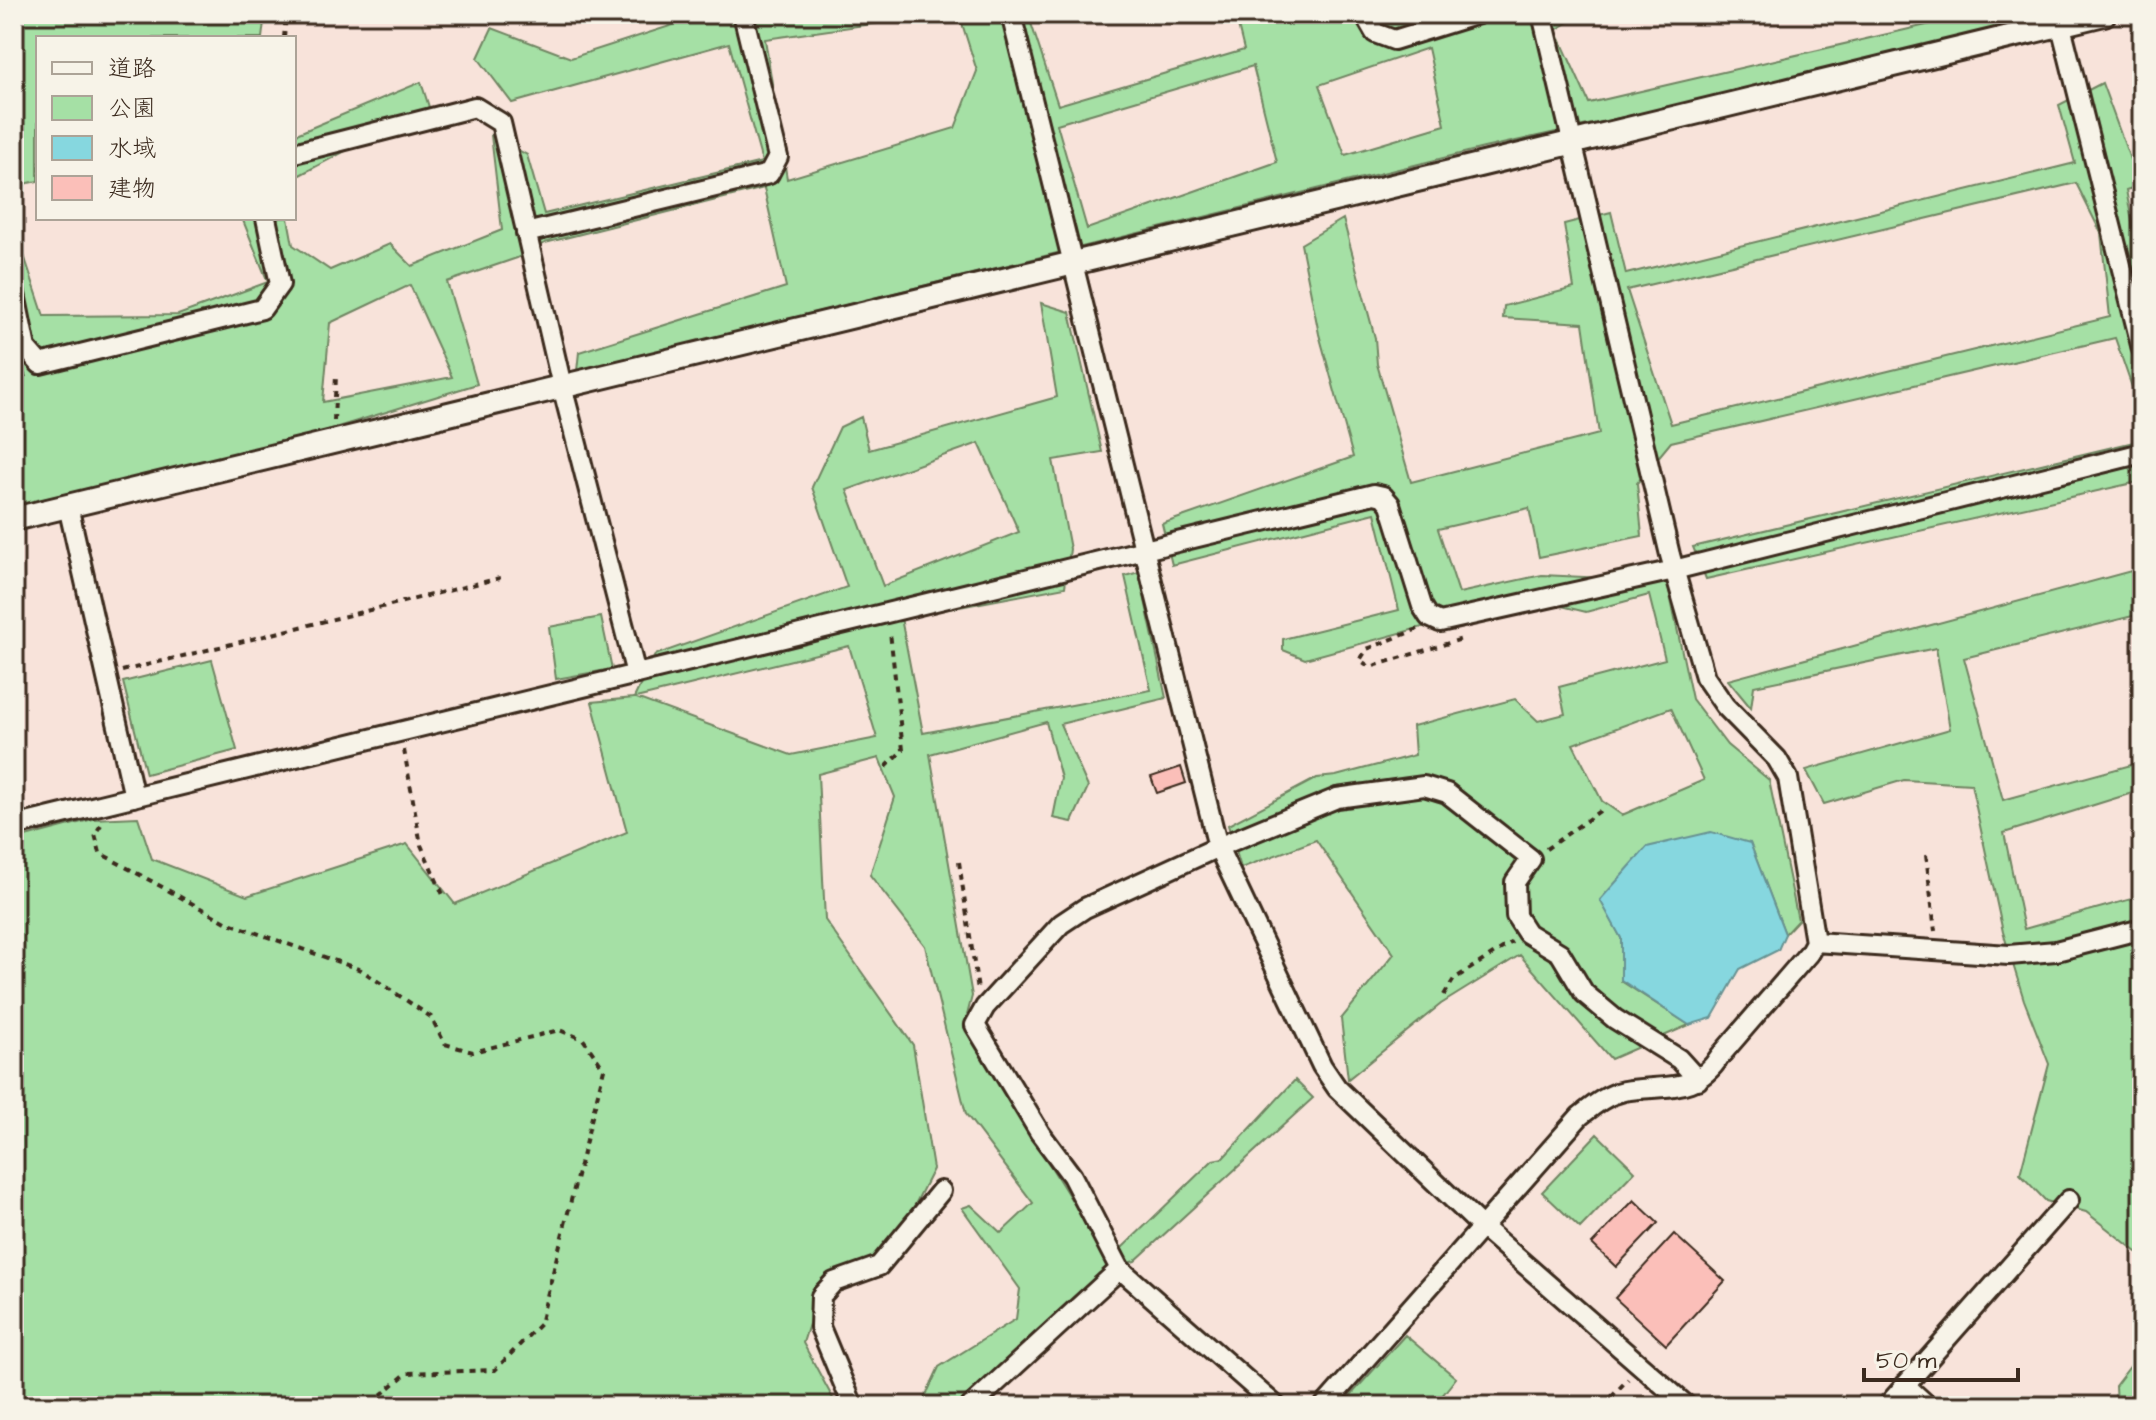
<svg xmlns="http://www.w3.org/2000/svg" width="2156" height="1420" font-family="'Architects Daughter','Klee One',sans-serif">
	<rect width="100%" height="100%" fill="#f8e3da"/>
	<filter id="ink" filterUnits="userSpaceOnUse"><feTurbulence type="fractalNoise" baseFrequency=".0125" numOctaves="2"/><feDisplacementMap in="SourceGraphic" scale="16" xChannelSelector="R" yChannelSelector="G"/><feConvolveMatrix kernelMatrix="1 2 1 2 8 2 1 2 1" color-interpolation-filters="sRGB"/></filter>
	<g filter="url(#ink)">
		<path fill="#a5e0a5" stroke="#708562" stroke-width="2" fill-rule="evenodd" d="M14,14H265L262,38H38V181L14,186Z
			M707,14H942L765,39L787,179L955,128L977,71L959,14H1028L1058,105L1244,50L1235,14H1582L1556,30L1589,103L1974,14H2028L2031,27L1484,148L577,371L579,352L786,287L764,188L545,243L517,258L447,282L477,384L302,438L14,506V350H18L14,331V225L44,316L178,315L268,282L242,218H288L293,245L330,270L390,244L412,266L502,230L491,135L527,155L544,214L762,162L729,43L512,103L478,58L492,28L571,58ZM1428,48L1445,125L1345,155L1319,85ZM1253,66L1277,162L1087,229L1057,124ZM410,285L452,377L323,402L330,323Z
			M421,82L429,107L294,178V135Z
			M2102,83L2130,159L2142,156V185L2126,190L2142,274V416L2115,338L1671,442L1637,483L1642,536L1539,557L1529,508L1438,529L1459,593L1542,575L1667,581L1692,699L1727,745L1769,780L1798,920L1785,934L1750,843L1601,900L1621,938V981L1689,1025L1611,1059L1520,955L1441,1004L1348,1079L1341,1019L1394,954L1316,840L1241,868L1228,825L1317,778L1336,776L1415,755L1413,726L1515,699L1538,721L1565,714L1559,687L1665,659L1649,595L1586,612L1529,598L1305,659L1283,650V639L1399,610L1375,513L1172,565L1162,524L1353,457L1319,334L1301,244L1343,219L1375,338L1377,364L1411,482L1599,434L1583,323L1503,318L1504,306L1574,288L1564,224L1611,212L1626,274L2075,163L2059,105ZM2076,183L2101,233L2110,317L1671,424L1627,290ZM1671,708L1704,780L1622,815L1602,801L1573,744Z
			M1041,303L1070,312L1102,452L1053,460L1070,549L1065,587L901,618L923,733L1151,690L1125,576L1139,572L1166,698L1060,724L1088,787L1072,822L1053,818L1061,778L1046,722L930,754L972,996L964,1027L1099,1244L1123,1247L1213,1160L1223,1158L1295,1080L1313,1098L1135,1261L1111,1267L961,1406H921L939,1367L1016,1319L1020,1289L962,1208L971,1205L1001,1233L1033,1203L966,1114L925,946L870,875L895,797L879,758L818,774L825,920L913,1045L933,1169L889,1256L821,1286L803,1343L837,1406H14V840L93,819L138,817L152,859L247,896L407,844L455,904L627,832L592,702L634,698L655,655L847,587L812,487L840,427L861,417L869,450L1057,397ZM979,443L1019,532L883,586L847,490ZM849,646L877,738L791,755L636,698Z
			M2142,440V481L1706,579L1693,547Z
			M2142,568V629L2137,615L1964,658L2003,800L2142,762V790L2004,833L2024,929L2142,896V1256L2086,1212L2046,1201L2020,1174L2049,1064L2024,1000L2003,932L1971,784L1904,780L1824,804L1806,770L1950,729L1936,648L1754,686L1751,708L1728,680Z
			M601,617L612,669L556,679L549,627Z
			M212,660L237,750L146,774L123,682Z
			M1597,1134L1635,1171L1580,1228L1542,1192Z
			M1405,1335L1456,1378L1434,1406H1341Z
			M2142,1351V1406H2116L2115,1386Z"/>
		<path fill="#86d7df" stroke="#689292" stroke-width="2" d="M1711,832L1750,843L1785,934L1778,950L1740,969L1712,1018L1689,1025L1621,980V938L1600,900L1647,847Z"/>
		<path fill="#fbbfb9" stroke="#3b2a1e" stroke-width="2" d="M1181,767L1186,783L1157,793L1151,777Z
			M1634,1200L1658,1223L1616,1267L1592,1244Z
			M1674,1234L1725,1281L1666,1345L1615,1298Z"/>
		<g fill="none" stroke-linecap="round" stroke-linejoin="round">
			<g stroke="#3b2a1e" stroke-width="24">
				<path id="minor" d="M1011,14L1218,847L1322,1066L1337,1088L1481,1226L1687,1406
					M1364,14L1375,33L1394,40L1478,14
					M2058,14L2142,349
					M294,153L475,107L501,123L562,386L636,674
					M526,233L769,174L778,157L743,14
					M14,289L26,348L40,364L262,309L280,284L266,218
					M68,506L134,797
					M14,826L1374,494L1383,496L1390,504L1422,606L1429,617L1440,622L1674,570L2142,453
					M1815,942L2009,955L2056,951L2142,929
					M1905,1385L1928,1406
					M853,1406L820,1327L821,1296L834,1282L879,1266L941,1191
					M971,1406L1120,1269
					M1276,1406L1120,1269L1072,1176L1040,1133L975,1025L985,1007L1061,924L1085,908L1218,847L1337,798L1424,786L1447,793L1531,859L1515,882L1516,916L1527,933L1560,953L1584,993L1615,1019L1679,1059L1698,1080
					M1324,1406L1580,1116C1594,1105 1606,1095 1624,1091C1663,1084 1696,1095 1720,1056L1809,953L1815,942L1788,778L1777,759L1725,706L1705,677L1670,555L1542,14
					M1887,1406L2069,1200"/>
			</g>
			<g stroke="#3b2a1e" stroke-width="28">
				<path id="tertiary" d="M14,519L2104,14"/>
			</g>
			<path stroke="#3b2a1e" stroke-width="4" stroke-dasharray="6 6" stroke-linecap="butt" d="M284,38L286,14
				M14,380L26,375
				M334,421L336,375
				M1418,629L1367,649L1360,660L1370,667L1465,638
				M122,671L500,578
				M404,750L421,845L444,897
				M886,767L903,750L890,632
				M101,825L95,834L100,853L226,922L361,970L431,1017L445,1044L473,1052L559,1030L583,1039L604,1069L540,1324L495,1370L407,1373L377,1398L375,1406
				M1546,849L1604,808
				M1926,855L1935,931
				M959,862L978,990
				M1444,995L1454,979L1512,942
				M1603,1406L1628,1379"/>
			<use href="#minor" stroke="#f7f3e8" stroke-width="18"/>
			<use href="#tertiary" stroke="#f7f3e8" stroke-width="22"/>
		</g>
	</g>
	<rect width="2156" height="1420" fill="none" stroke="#f7f3e8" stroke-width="48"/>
	<rect x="24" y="24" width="2108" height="1372" fill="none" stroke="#3b2a1e" stroke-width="3" filter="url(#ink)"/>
	<rect x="36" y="36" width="260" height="184" fill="#f7f3e8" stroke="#aca397" stroke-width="2"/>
	<rect x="52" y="62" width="40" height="12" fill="#f7f3e8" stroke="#aca397" stroke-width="2"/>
	<text x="108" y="76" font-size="24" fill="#3b2a1e">道路</text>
	<rect x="52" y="96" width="40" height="24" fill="#a5e0a5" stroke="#aca397" stroke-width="2"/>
	<text x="108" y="116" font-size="24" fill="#3b2a1e">公園</text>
	<rect x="52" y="136" width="40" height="24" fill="#86d7df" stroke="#aca397" stroke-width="2"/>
	<text x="108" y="156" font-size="24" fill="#3b2a1e">水域</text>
	<rect x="52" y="176" width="40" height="24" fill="#fbbfb9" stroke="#aca397" stroke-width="2"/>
	<text x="108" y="196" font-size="24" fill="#3b2a1e">建物</text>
	<path d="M1864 1368v12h154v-12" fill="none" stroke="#3b2a1e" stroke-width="4"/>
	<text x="1876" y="1368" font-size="24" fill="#3b2a1e" stroke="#f7f3e8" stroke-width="6" paint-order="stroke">50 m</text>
</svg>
